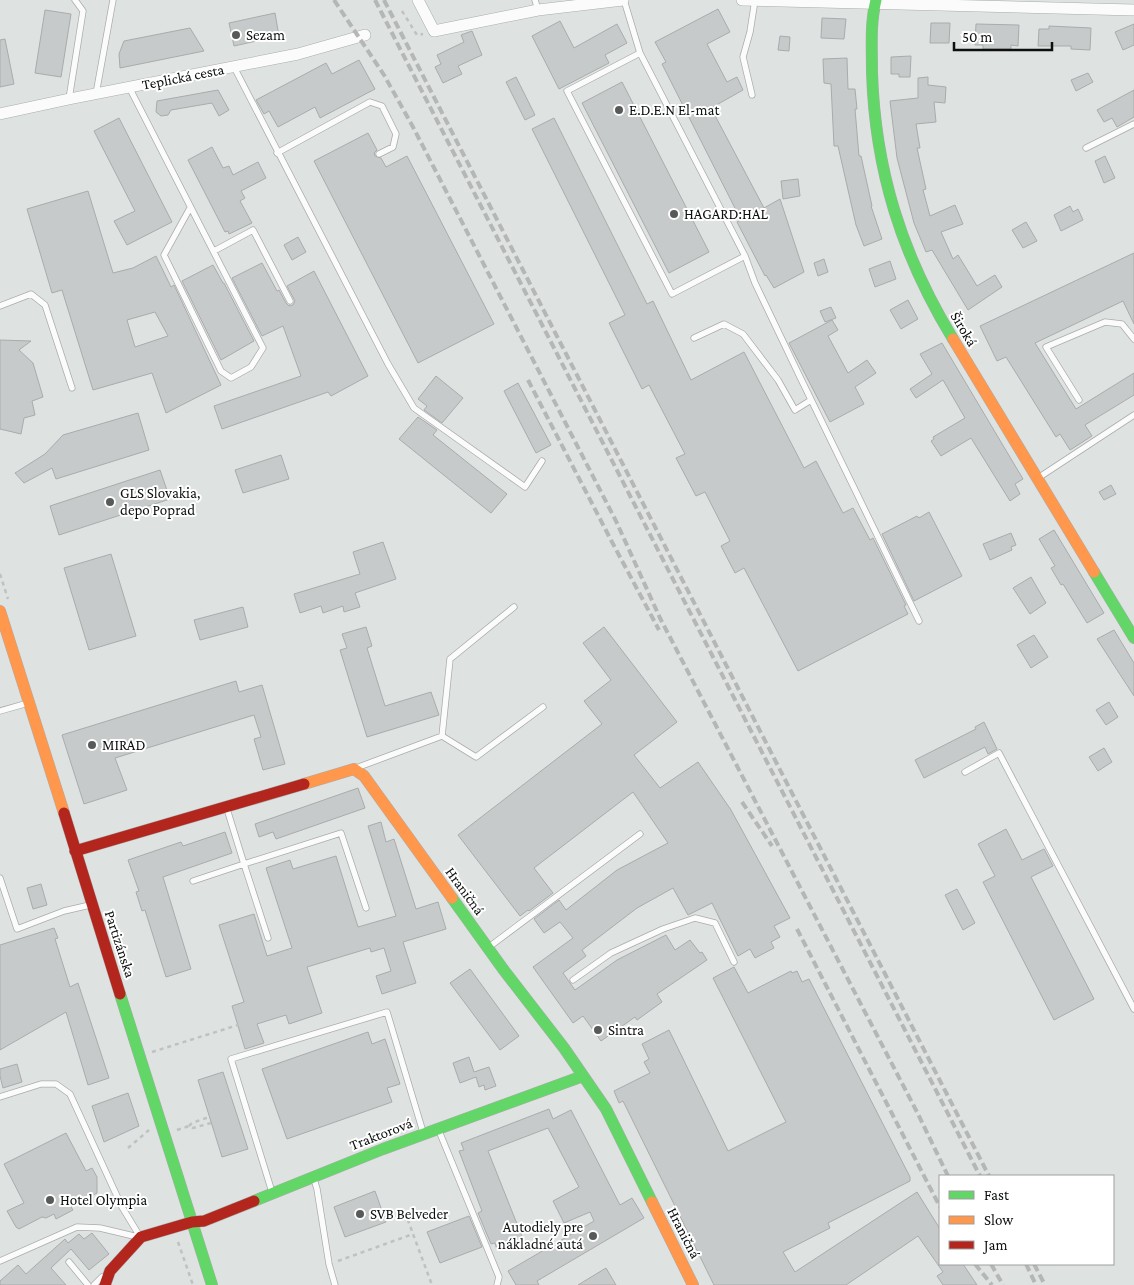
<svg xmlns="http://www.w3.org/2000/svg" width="1134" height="1285" font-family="'Crimson Pro',serif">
	<rect width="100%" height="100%" fill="#dee2e1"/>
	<path fill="#c7caca" stroke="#a9acab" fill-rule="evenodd" d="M718,9L730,32L707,44L727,82L737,77L743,90L711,108L764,208L780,199L804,272L774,288L766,275L765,276L737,222L741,220L662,64L666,62L655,42Z
		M45,10L71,14L61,77L35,73Z
		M275,13L279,36L234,46L229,23Z
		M822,18L846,19L844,39L821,38Z
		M560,21L574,48L617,24L627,43L605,55L609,63L559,89L532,36Z
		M931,23H950L949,43H930Z
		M976,24L1019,25L1018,46L1011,45V49H983V45H975Z
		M1134,24V45L1123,50L1115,32Z
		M1049,26L1091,28L1090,50L1071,49V46H1038L1039,29H1049Z
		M190,28L204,51L120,68L119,54L124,41Z
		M472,31L482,55L458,66L462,74L443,83L435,67L441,64L437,55L464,42L461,35Z
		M780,36L790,37L789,51L778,50Z
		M5,39L14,84L0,87V40Z
		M911,56L910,77H899V74H891V57Z
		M847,58L848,89H855L857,109H855L859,156H861L872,206H871L882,239L864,246L856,225L838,146H834L831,84L824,83L823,59Z
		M359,60L375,89L320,118L315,107L278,127L269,111L264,114L256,100L326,63L332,74Z
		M1088,73L1093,82L1076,91L1071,80Z
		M516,77L535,115L525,120L506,82Z
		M928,77V85L946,87L945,103L934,102L936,122L916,124L920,148H917L926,189L923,190L930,216L955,205L963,224L941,232L953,259L958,255L977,286L995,275L1002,287L968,310L932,250L926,252L914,223L897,158L890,101L918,98V78Z
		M622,82L709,252L669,273L582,103Z
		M218,90L229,110L219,116L212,103L171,110L168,115L161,116L156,112L157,101Z
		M1134,90V117L1117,127L1112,118L1104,122L1097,110Z
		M119,118L172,222L127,245L114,221L135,211L94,131Z
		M554,118L647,304L653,301L691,380L744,352L804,468L816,461L843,513L853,508L870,540L873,538L906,605L904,606L908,614L798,671L744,568L735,573L721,546L730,541L705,492L696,496L676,458L685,454L649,385L642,389L609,323L625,315L532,129Z
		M368,133L377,150L374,153L375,156L381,158L386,167L407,156L494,324L418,363L314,161Z
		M212,147L223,168L229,166L233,175L258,162L266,178L241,191L245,198L240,201L252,223L229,234L228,231L225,232L188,160Z
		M1105,156L1115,178L1104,183L1095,161Z
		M798,179L800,196L783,199L781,181Z
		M88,191L113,273L133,268L156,256L171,287L174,285L221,385L166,413L152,373L93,390L62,290L52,293L27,209ZM155,312L168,336L135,347L127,320Z
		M1070,206L1073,212L1078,209L1083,220L1061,231L1054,215Z
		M1026,222L1037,241L1023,248L1012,230Z
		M298,237L306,252L292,260L284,245Z
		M1134,253V324L1123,301L1035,343L1076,409L1134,373V395L1085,425L1092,436L1070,450L1060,434L1056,437L1006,357L997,361L980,326Z
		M824,259L828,272L818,276L814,263Z
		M890,261L896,279L875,287L869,269Z
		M262,263L277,291L279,290L286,303L289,306L293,305L295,301L287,286L314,271L368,376L331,396L328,392L222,429L214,406L301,376L283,326L262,336L232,278Z
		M213,265L223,283H224L254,341L221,360L182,281Z
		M908,300L918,319L901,329L890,310Z
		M831,307L836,318L825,322L820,311Z
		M832,320L838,330L828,336L848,373L867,360L876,373L855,387L864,404L830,422L789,343Z
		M0,340L31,341L19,350L33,363L43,397L32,401L35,415L24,418L21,434L0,429Z
		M942,343L1023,479L1015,484L1020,494L1010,501L971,438L941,456L931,441L934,439L933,437L965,418L943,380L916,398L910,389L932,374L920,354Z
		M436,376L463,398L442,423L424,410L427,406L418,399Z
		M518,383L551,445L536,453L504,391Z
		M138,413L149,450L56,479L52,468L24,483L15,473L45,454L63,435Z
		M418,417L437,430L433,435L507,494L491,513L399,439Z
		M281,455L289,479L243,493L235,470Z
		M160,470L170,499L59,535L50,506Z
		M1111,485L1116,494L1104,500L1099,492Z
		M929,512L962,576L914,601L882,534L917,516L919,518Z
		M1054,530L1104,613L1087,623L1063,584L1061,585L1051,568L1055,566L1039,539Z
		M1011,533L1016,545L1011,547L1012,550L990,560L983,544Z
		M383,542L396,579L355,593L360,607L344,612L343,606L323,613L321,606L300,613L294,594L360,574L353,552Z
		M111,554L136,636L89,650L64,568Z
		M1031,577L1046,603L1030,614L1013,588Z
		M243,607L248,627L200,640L194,620Z
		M366,627L372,646L367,648L385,706L431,692L439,715L367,737L340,650L347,648L342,634Z
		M604,627L677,722L634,755L660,788L698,762L731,810L790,918L774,926L780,937L771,942L774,948L755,958L750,949L738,956L712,903L688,915L673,888L637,908L582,950L586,956L563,973L575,990L617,960L666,935L675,950L690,940L700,953L702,952L707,960L657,994L662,1002L637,1020L635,1017L601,1041L583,1016L573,1023L533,967L573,938L560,922L544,933L534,919L559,900L566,910L617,870L668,843L633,792L534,868L553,893L529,911L528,910L520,916L458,835L602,724L584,701L611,680L583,643Z
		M1114,630L1134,663V696L1097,639Z
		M1034,635L1048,657L1031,668L1017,645Z
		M236,681L239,692L262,685L285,764L263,770L254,739L261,737L254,715L115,758L127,790L84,804L62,735Z
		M1109,702L1118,717L1106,725L1096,710Z
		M984,722L997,749L988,754L985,747L924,778L915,760L976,729L975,727Z
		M1104,748L1112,762L1098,771L1089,757Z
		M358,788L365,808L276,839L273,832L259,837L255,824Z
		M381,822L386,842L394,839L416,909L438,902L446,929L403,942L416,983L382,994L376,976L391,971L384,948L371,952L370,948L307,967L322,1013L289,1024L286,1015L257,1024L264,1043L245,1049L232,1006L244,1002L219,925L254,914L267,956L292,948L266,868L290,860L293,869L336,856L358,927L396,916L368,826Z
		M1006,829L1022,860L1044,849L1053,866L1031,877L1094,999L1054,1020L983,882L995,876L978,844Z
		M225,832L232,853L163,877L191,969L166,977L145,910L142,911L136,892L139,891L128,860L181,842L183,846Z
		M41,884L47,905L33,909L27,888Z
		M957,889L975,923L963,930L945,895Z
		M54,928L58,938L55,939L70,987L78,983L109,1078L88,1085L66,1012L0,1050V945Z
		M734,967L748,993L791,971L792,973L797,971L802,982L809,979L910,1177V1181L828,1223L830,1228L783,1252L795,1272L917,1192L940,1229V1264H963L977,1285H943L937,1276L943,1272L918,1236L846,1285H714L623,1101L619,1103L614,1091L650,1073L644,1062L649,1059L642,1044L669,1030L728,1151L786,1122L713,978Z
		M470,969L519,1036L500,1050L450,983Z
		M368,1032L372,1044L385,1039L400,1084L387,1088L392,1102L287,1139L262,1069Z
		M469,1057L474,1072L489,1067L496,1086L485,1090L484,1085L479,1087L476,1077L460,1083L453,1063Z
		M17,1064L22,1082L3,1088L0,1076V1069Z
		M223,1072L248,1149L222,1157L198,1080Z
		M128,1093L139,1126L104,1142L92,1106Z
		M549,1109L553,1119L571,1110L620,1205L632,1198L644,1218L537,1281L539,1285H516L508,1271L594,1221L590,1212L564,1223L553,1201L579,1187L548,1128L488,1151L523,1239L497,1250L495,1243L491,1244L478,1213L482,1211L459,1151L464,1150L461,1143Z
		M66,1133L86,1171L92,1168L97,1177V1193L71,1207L73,1210L56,1219L54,1214L46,1218L42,1217L19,1229L16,1227L7,1211L24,1203L4,1164Z
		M375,1191L386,1222L345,1237L334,1207Z
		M469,1216L482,1247L440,1263L427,1232Z
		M92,1233L109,1254L89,1270L71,1249L51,1268L66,1285H0V1281L18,1265L26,1274L65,1239L68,1243L79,1234L84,1239Z
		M606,1268L616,1285H578Z"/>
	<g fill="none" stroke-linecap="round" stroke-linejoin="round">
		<g stroke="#a9acac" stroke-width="7">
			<path id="lane" d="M535,0L538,10
				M624,0L640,53L745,256L755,283L800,377L919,621
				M640,53L567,91L672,294L745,256
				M234,67L388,364L414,408L525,487L542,461
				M129,87L263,348L251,367L231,378L221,371L164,255L190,208
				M96,94L113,0
				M752,95L743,57L750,32L755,0
				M69,99L83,11L75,0
				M1086,148L1134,124
				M277,153L370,102L382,106L396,134L393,147L379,154
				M214,251L253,230L290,301
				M0,306L31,294L45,305L72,388
				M694,338L724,324L743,334L778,380L795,410L811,400
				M1079,400L1046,347L1105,322L1122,324L1134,339
				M1038,478L1134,415
				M0,711L28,703
				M442,736L476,757L543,707
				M356,768L442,736L450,659L514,607
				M965,772L999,753L1134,1009
				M0,878L17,929L64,911L90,905
				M193,881L244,864L227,809
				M268,938L244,864L341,833L366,908
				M489,947L640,834
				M573,980L611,953L663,929L695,918L715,923L734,962
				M0,1097L41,1084H56L70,1094L122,1207L139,1235
				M439,1131L499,1277L497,1285
				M314,1179L317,1189L329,1264L335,1285
				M272,1192L231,1059L387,1012L423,1132
				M0,1261L77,1227L100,1228L138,1237
				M69,1262L88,1285
				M94,1285L102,1277"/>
		</g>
		<g stroke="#a9acac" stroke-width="12">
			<path id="street" d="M418,0L434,31L538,10L623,0
				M742,0L1134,10
				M0,114L69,99L298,54L365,35"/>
		</g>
		<g stroke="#a9acac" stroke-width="12">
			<path id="fast" d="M876,0C870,24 872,48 872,72C875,171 902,255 953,339
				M1094,572L1134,638
				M452,898L503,969L564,1048L606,1109L652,1202
				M120,994L212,1285
				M254,1201L383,1149L583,1076"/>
		</g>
		<g stroke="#a9acac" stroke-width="12">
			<path id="slow" d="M953,339L1094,572
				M0,611L64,813
				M304,784L354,769L364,776L452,898
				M652,1202L693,1285"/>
		</g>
		<g stroke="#a9acac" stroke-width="12">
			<path id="jam" d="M64,813L120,994
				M75,851L304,784
				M105,1285L110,1271L141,1237L192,1222L204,1221L254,1201"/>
		</g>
		<path stroke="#c1c1c1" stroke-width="2.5" stroke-dasharray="4 4" stroke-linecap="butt" d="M402,11L417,35L423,34
			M0,574L8,599
			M152,1052L238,1025
			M189,1126L192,1123L209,1117
			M177,1130L189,1126L193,1128L211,1123
			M128,1148L149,1130
			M405,1212L413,1234
			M178,1242L193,1285
			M338,1261L413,1234L432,1285"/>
		<use href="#lane" stroke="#fafbfa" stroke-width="5.5"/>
		<use href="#street" stroke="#fafbfa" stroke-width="11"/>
		<use href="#fast" stroke="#63d668" stroke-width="11"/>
		<use href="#slow" stroke="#ff974d" stroke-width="11"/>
		<use href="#jam" stroke="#b3261e" stroke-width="11"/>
		<path stroke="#b5b6b6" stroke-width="4" stroke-dasharray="8 4" stroke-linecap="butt" d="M334,0L384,75L413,127L616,521L660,618L918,1114L948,1176
			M375,0L980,1176
			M384,0L989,1176
			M528,380L612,542L659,630
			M742,802L772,846
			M797,929L940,1207
			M975,1264L992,1285
			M991,1264L1003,1285
			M1026,1264L1036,1285
			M1034,1264L1045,1285"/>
	</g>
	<g fill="#575a59" stroke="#fff" stroke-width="2">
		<circle cx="236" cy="35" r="5"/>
		<circle cx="619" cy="110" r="5"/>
		<circle cx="674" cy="214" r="5"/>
		<circle cx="110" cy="502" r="5"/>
		<circle cx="92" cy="745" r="5"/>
		<circle cx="598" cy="1030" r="5"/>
		<circle cx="50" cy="1200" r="5"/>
		<circle cx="360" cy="1214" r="5"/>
		<circle cx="593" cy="1236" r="5"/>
	</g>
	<g text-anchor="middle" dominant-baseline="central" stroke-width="4" stroke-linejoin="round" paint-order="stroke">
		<g font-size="15" fill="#0e1010" stroke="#fff" text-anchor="start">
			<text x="246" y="35">Sezam</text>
			<text x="629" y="110">E.D.E.N El-mat</text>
			<text x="684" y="214">HAGARD:HAL</text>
			<text x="120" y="493">GLS Slovakia,<tspan x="120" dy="17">depo Poprad</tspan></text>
			<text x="102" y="745">MIRAD</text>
			<text x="608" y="1030">Sintra</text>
			<text x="60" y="1200">Hotel Olympia</text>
			<text x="370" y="1214">SVB Belveder</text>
			<text x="583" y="1227" text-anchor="end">Autodiely pre<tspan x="583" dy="17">nákladné autá</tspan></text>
		</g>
		<g font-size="15" fill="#0e1010" stroke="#fff">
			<text transform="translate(183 77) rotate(-11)">Teplická cesta</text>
			<text transform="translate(964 329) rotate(59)">Široká</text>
			<text transform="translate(465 891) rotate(54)">Hraničná</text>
			<text transform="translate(120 944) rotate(72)">Partizánska</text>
			<text transform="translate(381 1134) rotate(-21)">Traktorová</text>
			<text transform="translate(684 1233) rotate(63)">Hraničná</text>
		</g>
	</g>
	<rect x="939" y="1175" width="175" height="90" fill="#ffffff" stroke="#9f9f9f"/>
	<rect x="949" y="1191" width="25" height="8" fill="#63d668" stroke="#9f9f9f"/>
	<text x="984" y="1200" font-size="15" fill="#0e1010">Fast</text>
	<rect x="949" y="1216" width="25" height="8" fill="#ff974d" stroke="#9f9f9f"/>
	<text x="984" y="1225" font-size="15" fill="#0e1010">Slow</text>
	<rect x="949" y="1241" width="25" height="8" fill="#b3261e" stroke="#9f9f9f"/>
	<text x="984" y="1250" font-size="15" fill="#0e1010">Jam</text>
	<path d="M954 42v8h98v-8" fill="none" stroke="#0e1010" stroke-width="2.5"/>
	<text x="962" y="42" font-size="15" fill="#0e1010" stroke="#ffffff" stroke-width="4" paint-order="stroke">50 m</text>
</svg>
